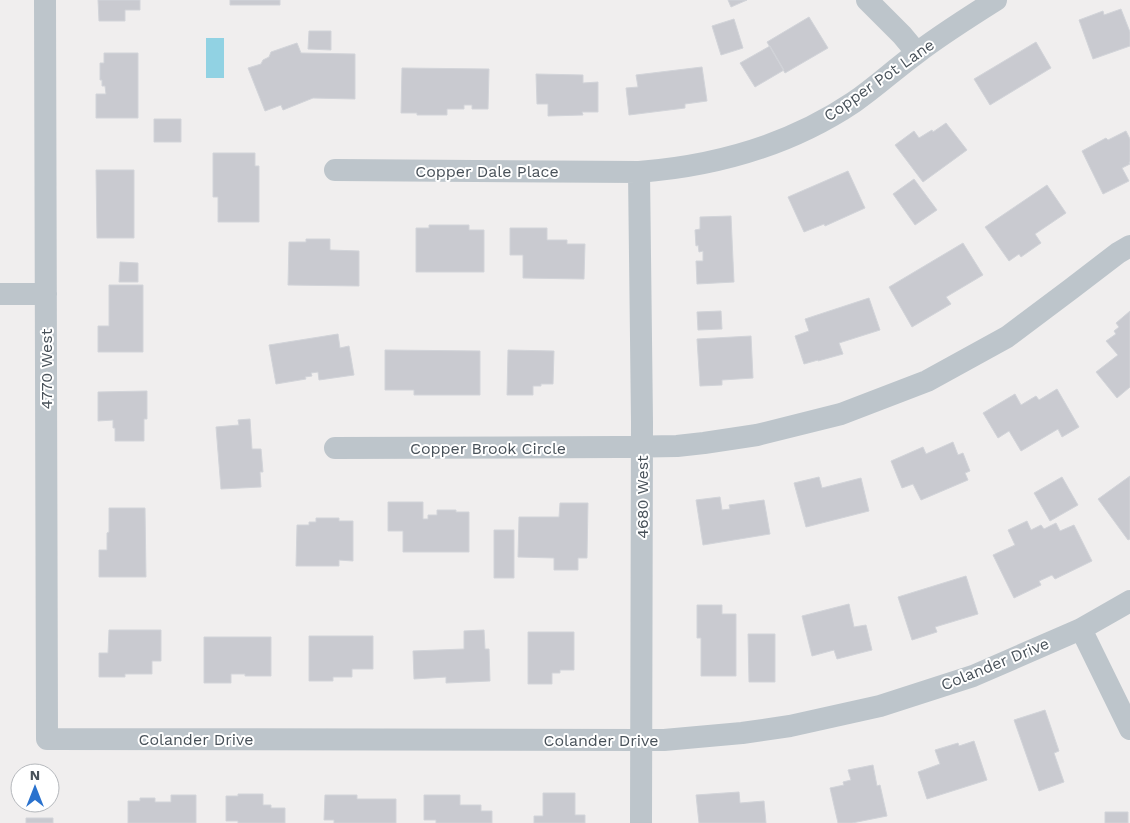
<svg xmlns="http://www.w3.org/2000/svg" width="1130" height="823" font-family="'Work Sans',sans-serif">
	<rect width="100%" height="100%" fill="#f0eeee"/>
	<path fill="#91d2e3" d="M206,38H224V78H206Z"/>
	<path fill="#c9cad0" stroke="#d2d4d9" d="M98,0H140V10H125V21H99Z
		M230,0H280V5H230Z
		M728,0H747L731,7Z
		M1121,9L1130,32V46L1093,59L1079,20L1103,11L1104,15Z
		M809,17L828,48L785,73L767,42Z
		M734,19L743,48L721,55L712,26Z
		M309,31H331V50L308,49Z
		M1036,42L1051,68L990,105L974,79Z
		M297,43L301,53L355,54V99L313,98L283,110L281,105L265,111L248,68L261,64L263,60L269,57L271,52Z
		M770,46L784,70L755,87L740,63Z
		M104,53H138V118H96V94H106L105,86H102V80H100V63H104Z
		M702,67L707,101L685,104V108L629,115L626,88L638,87L636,75Z
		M402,68L489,69L488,109H472V105H464V109H447V115H417V113H401Z
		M536,74L583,75V83L598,82V112H582L583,115L548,116V104H537Z
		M154,119H181V142H154Z
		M946,123L967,150L923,182L895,145L914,131L919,138L932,130L933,132Z
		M1126,131L1130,139V162H1129L1130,164L1122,168L1129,181L1103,194L1082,151L1106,138L1108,140Z
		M213,153H255V166H259V222H218V197H213Z
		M96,170H134V238H97Z
		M848,171L865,208L825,226L824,224L804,232L788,197Z
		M914,179L937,210L915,225L893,194Z
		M1047,185L1066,213L1035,234L1041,243L1021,257L1019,254L1009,261L985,227Z
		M731,216L734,282L697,284L696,261H703V251L699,252L698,245L696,246L695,230L700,229V217Z
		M429,225H469V230H484V272H416V228H429Z
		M510,228H547V240H567V244H585L584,279L523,278V255H510Z
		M306,239H330V250L359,251V286L288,285L289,242H306Z
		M963,243L983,275L946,297L951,304L912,327L889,287Z
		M120,262L138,263V282H119Z
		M109,285H143V352H98V326H109Z
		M869,298L880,330L839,343L843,354L818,361V360L804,364L795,336L809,331L805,319Z
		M721,311L722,329L698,330L697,312Z
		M1130,311V387L1117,398L1096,372L1118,355L1106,341L1116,334L1114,331L1119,327L1116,323Z
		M338,334L340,348L349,346L354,375L319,380L318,372L311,373L312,376L305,377L306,379L276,384L269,345Z
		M751,336L753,378L722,380V385L700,386L697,339Z
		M385,350L480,351V395H414V390H385Z
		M508,350L554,351L553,384H541V386H533V395H507Z
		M1057,389L1079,427L1062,437L1058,429L1021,451L1009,431L998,438L983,413L1015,394L1021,405L1036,396L1039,400Z
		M147,391V419H144V441H115V428H113V420L98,421V392Z
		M250,419L252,449H261L263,472H260L261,487L221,489L216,427L239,425L238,420Z
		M953,442L958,455L963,453L970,471L965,473L968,480L921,500L913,484L902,488L891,461L923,447L926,454Z
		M1130,476V539L1128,540L1098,499Z
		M819,477L822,488L861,478L869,511L806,527L794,483Z
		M1062,477L1078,505L1050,521L1034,493Z
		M720,497L722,510L730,509L729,505L764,500L770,534L703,545L696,500Z
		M388,502H423V519H428V515H437V510H456V512H469V552H403V531H388Z
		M560,503H588L587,558H578V570H554V558L518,557L519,517H559Z
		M109,508H145L146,577H99V550H107V533L109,532Z
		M316,518H339V521H353V561L339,560V566H296L297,525H309V522H316Z
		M1027,521L1031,530L1041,525L1044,529L1056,523L1060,531L1074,525L1092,561L1055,579L1052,575L1039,581L1041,585L1014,598L993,555L1015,545L1008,530Z
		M494,530H514V578H494Z
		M966,576L978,614L935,627L937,632L912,640L898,597Z
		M849,604L854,627L866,625L872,650L837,659L834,650L812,656L802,616Z
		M697,605H722V614H736V676H701V638H697Z
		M109,630H161V661H152V674H125V677H99V653H108Z
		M484,630L485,649H489L490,681L446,683V677L414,679L413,651L464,649V631Z
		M528,632H574V670H560V673H552V684H528Z
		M748,634H775V682H749Z
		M309,636H373V669H352V677H333V681H309Z
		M204,637H271V676H245V674H231V683H204Z
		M1045,710L1059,751L1054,753L1064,782L1039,791L1014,720Z
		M974,741L987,780L927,799L918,772L940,764L935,750L958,743L959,746Z
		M873,765L877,786L880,785L887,816L852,823H838L830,788L844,785L843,782L851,780L848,770Z
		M739,792L740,803L764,801L766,823H699L696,795Z
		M543,793H575V815H585V823H534V816H543Z
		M238,794H263V805H271V808H285V823H238V821H226V796H238Z
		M171,795H196V823H128V801H140V798H155V802H171Z
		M325,795H357V799H396V823H334V820H324Z
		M424,795H460V805H481V811H492V823H436V820H424Z
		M1105,812H1128V823H1105Z
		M26,818H53V823H26Z"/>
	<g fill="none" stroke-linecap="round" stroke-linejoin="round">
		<path stroke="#bdc5cb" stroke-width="22" d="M45,0L47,739L641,740H664L742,733L790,726L880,706L973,676L1081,629L1130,601
			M867,0L902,35L917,53
			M335,170L639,172C714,166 790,145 854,102C876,87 895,69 917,53C942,34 969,17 996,0
			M639,172L642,422L641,823
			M0,294H46
			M335,448L618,447L677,446L704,443L757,435L841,414L927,381L1007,337L1071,289L1118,253L1130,246
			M1081,629L1130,729"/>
	</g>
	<g text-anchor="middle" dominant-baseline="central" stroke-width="4" stroke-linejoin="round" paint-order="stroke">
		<g font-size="16" fill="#485159" stroke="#fff">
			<text transform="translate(879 80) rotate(-35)">Copper Pot Lane</text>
			<text x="487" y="171">Copper Dale Place</text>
			<text transform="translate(46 369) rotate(-90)">4770 West</text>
			<text x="488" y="448">Copper Brook Circle</text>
			<text transform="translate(642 497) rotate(-90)">4680 West</text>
			<text transform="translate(995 664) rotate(-22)">Colander Drive</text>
			<text x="196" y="739">Colander Drive</text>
			<text x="601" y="740">Colander Drive</text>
		</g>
	</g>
	<g transform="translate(35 788)"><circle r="24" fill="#ffffff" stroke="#b6b9bd"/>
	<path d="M0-4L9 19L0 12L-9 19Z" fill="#2a72ce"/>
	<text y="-8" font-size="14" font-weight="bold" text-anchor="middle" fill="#485159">N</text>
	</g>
</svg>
